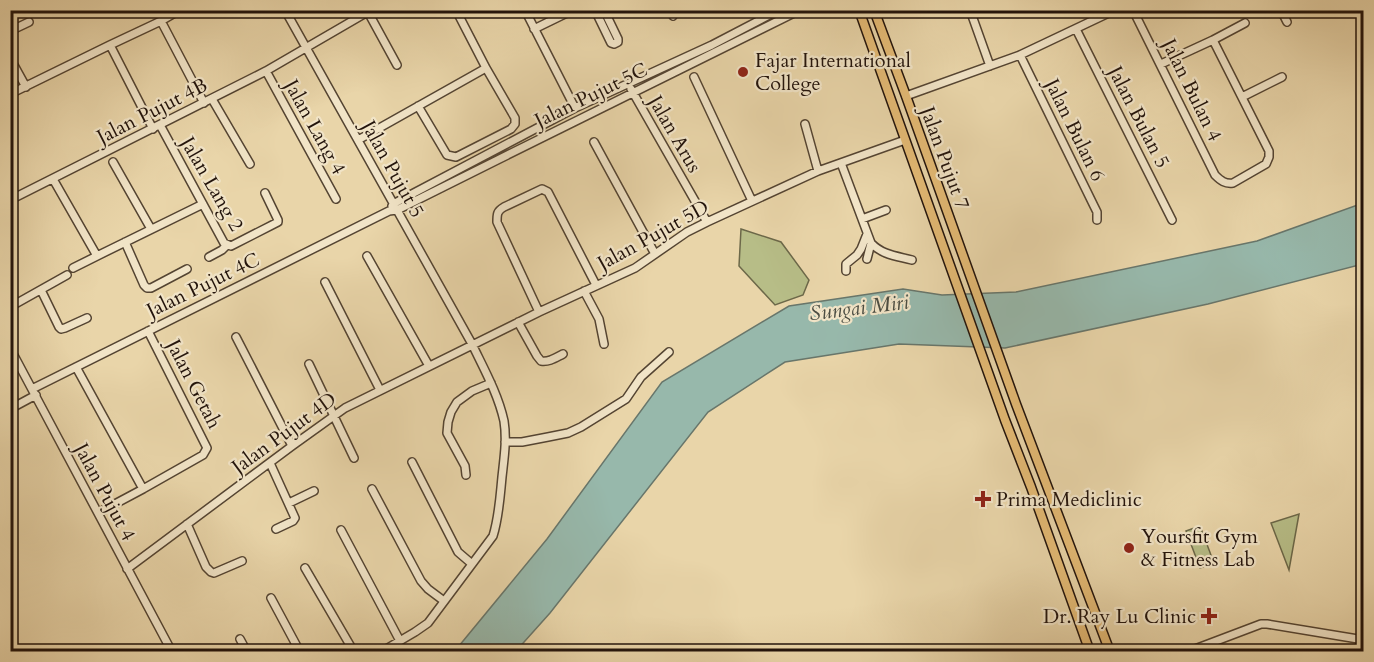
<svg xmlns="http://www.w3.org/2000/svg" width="1374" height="662" font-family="Cardo,serif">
	<rect width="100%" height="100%" fill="#e9d5a9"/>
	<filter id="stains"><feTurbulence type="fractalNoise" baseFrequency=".00333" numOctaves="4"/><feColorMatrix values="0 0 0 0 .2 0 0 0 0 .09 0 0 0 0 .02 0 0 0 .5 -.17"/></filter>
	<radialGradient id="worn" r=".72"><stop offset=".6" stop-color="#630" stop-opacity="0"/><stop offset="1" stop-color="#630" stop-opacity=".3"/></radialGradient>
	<path fill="#b7bd87" stroke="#6c6849" stroke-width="1.5" d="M741,229L781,242L809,280L803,295L775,305L739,266Z
		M1299,514L1289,570L1271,523Z
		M1200,526L1214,563L1200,568L1186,531Z"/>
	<path fill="#97b8ab" stroke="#68766b" stroke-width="1.5" d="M1363,203V264L1208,304L1005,348L899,344L785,362L708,412L550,613L516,651L454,652L547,539L662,382L789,306L903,289L942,295L1016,292L1257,241Z"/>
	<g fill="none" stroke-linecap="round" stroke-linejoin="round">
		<g stroke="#544432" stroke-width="10">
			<path id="minor" d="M285,10L472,344C484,369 498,394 504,421C507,440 504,458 502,477C500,497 499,517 493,536L428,623L415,632L381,652
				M525,10L575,108
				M595,10L611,43L614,44L618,42V39L604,10
				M670,10L673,16
				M970,10L990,66
				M1133,10L1215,175C1221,181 1225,184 1233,183L1266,164L1269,157V151L1213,40
				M1281,10L1287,22
				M368,12L397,65
				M161,21L204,103
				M534,29L573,10
				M1076,29L1172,220
				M10,31L29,22
				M110,45L153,129
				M1020,55L1094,206L1097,212V220
				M10,58L26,87
				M1161,64L1213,40L1245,23
				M266,71L336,199
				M694,77L752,201
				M631,89L707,222
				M10,94L110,45L161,21L180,10
				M906,96L1020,55L1115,10
				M1242,97L1282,77
				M212,99L250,164
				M418,106L447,155L456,157L511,129L515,124V118L486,68L456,10
				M805,124L818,171
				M160,125L224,243L231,246L278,222V220L265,193
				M358,140L486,68
				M594,142L655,254
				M113,162L151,229
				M841,163L871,243C882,255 897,256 912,260
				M53,179L97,256L203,204
				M10,200L266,71L371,10
				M392,206L393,204L575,108L712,45L779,10
				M862,219L886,210
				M125,242L144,285L147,288H151L187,269
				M367,256L429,366
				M209,257L222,250L227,245
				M867,259L871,243
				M73,268L97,256
				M846,271V264L857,255L861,249L867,234
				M325,282L380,390
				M41,290L59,327L61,329L65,328L87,318
				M584,291L599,319L604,344
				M10,307L67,275
				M539,312L497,222C497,214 497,211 504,207L542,189L548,192L596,285
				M518,322L537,356L541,361C550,362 555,358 563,354
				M236,337L292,446
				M10,348L172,652
				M309,364L354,458
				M76,367L143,489L98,513
				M32,389L389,211L397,210C531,143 665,77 800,10
				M10,409L36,395
				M505,442H522L548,437L568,433L581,427L626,399L641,377L669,352
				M412,462L458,552L472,564
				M270,463L295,518L293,521L276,529
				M466,475L465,466L447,433L448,422L451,412L457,402L472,391L491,383
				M143,489L203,455L207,448L148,331
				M372,489L421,581L428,589L444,601
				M289,503L314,491
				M187,524L206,567L211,572L214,573L242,561
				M341,530L400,641
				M305,568L354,652
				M127,569L292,446L345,408L539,312L635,268L687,232L707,222L818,171L905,140
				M271,598L300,652
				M240,639L247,652
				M1187,652L1261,624H1267L1364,640"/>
		</g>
		<g stroke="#22130b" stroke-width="11">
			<path id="major" d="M859,10L1005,420L1031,487L1090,652
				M874,10L906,96L1016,404L1110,652"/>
		</g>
		<use href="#minor" stroke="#f1e4c7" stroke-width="7"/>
		<use href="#major" stroke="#e4ba74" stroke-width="8"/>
	</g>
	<g fill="#8f2418" stroke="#f1e4c7" stroke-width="2">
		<circle cx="743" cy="72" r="6"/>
		<path d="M980 490h6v6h6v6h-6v6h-6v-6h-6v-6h6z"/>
		<circle cx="1129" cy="548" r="6"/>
		<path d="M1206 607h6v6h6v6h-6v6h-6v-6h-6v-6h6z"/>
	</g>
	<g text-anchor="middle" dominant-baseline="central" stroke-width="4.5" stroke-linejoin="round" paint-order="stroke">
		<g font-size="20" fill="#22130b" stroke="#f1e4c7" text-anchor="start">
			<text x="755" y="60">Fajar International<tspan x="755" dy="23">College</tspan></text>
			<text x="996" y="499">Prima Mediclinic</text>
			<text x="1141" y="536">Yoursfit Gym<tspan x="1141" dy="23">&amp; Fitness Lab</tspan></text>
			<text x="1196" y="616" text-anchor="end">Dr. Ray Lu Clinic</text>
		</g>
		<g font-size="20" fill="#22130b" stroke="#f1e4c7">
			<text transform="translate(1192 90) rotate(64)">Jalan Bulan 4</text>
			<text transform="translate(591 95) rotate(-26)">Jalan Pujut 5C</text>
			<text transform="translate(152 111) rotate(-27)">Jalan Pujut 4B</text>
			<text transform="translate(1139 117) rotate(63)">Jalan Bulan 5</text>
			<text transform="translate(315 127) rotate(61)">Jalan Lang 4</text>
			<text transform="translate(1075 130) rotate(64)">Jalan Bulan 6</text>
			<text transform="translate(675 134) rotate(60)">Jalan Arus</text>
			<text transform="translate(945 158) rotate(70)">Jalan Pujut 7</text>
			<text transform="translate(393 169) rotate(61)">Jalan Pujut 5</text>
			<text transform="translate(212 184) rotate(60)">Jalan Lang 2</text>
			<text transform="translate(653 235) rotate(-29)">Jalan Pujut 5D</text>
			<text transform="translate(203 285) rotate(-26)">Jalan Pujut 4C</text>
			<text transform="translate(194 384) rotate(63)">Jalan Getah</text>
			<text transform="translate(284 433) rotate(-36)">Jalan Pujut 4D</text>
			<text transform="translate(105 492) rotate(62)">Jalan Pujut 4</text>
		</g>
		<g font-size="21" font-style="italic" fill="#4b4d43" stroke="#f1e4c7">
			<text transform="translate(859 308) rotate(-7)">Sungai Miri</text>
		</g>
	</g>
	<rect width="1374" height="662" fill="none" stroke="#e9d5a9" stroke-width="36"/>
	<rect x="12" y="12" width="1350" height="638" fill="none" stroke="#22130b" stroke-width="3"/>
	<rect x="18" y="18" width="1338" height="626" fill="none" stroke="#22130b" stroke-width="1.5"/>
	<rect width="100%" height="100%" filter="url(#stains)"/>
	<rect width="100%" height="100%" fill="url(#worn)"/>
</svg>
